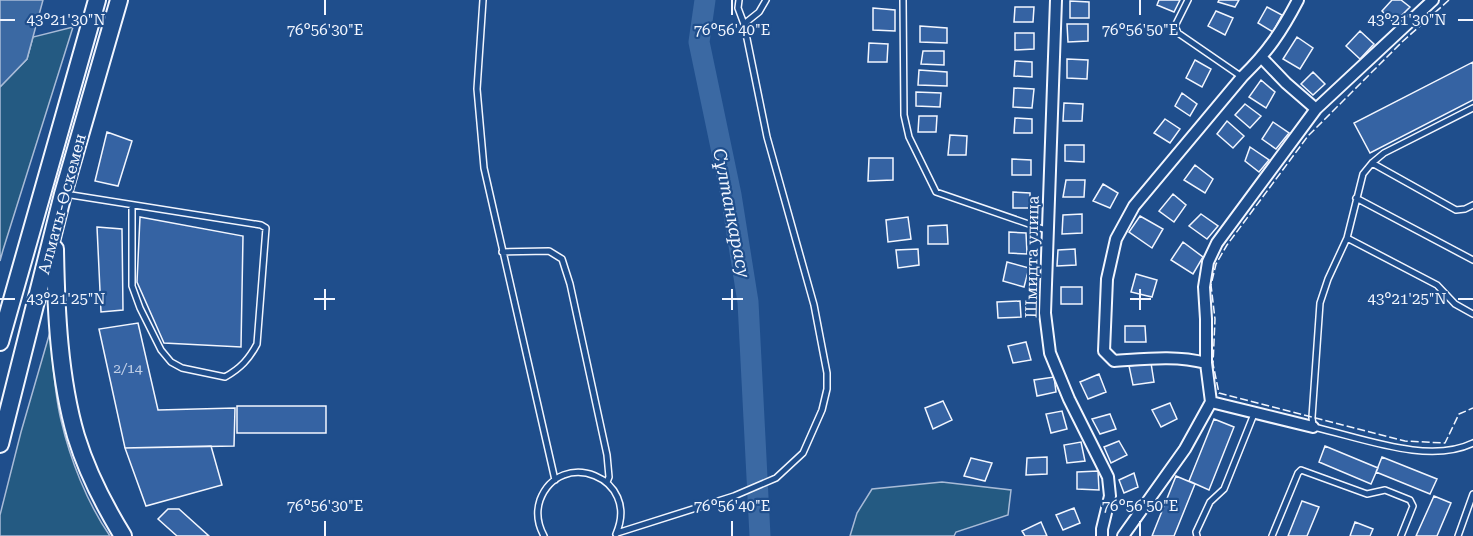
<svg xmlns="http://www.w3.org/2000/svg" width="1473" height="536" font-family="'Roboto Serif',serif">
	<rect width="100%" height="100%" fill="#1f4e8c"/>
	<path fill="#245a82" stroke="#a8bbd7" stroke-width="1.5" d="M73,27L3,250L0,261V87L27,59L33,37Z
		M50,332C53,361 54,392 61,420C70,459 87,503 110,536H0V515L21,432Z
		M942,482L1011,490L1008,515L956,532L954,536H850L857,513L872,489Z"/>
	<path fill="#3b69a3" stroke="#a8bbd7" stroke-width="1.5" d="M0,0H43L27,59L0,87Z"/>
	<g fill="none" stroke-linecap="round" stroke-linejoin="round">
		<path stroke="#3b69a3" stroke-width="21" d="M705,0L699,42L731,195L748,302L760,536"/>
	</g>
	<path fill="#3563a3" stroke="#f2f6ff" stroke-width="1.5" d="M1159,0H1180L1174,12L1157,5Z
		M1219,0H1239L1235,7L1218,2Z
		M1392,0H1401L1410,7L1394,23L1382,11Z
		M1070,1L1089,2V18H1070Z
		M1015,7H1034L1033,22H1014Z
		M1267,7L1282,15L1273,32L1258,23Z
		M873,8L895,10V31L873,30Z
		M1216,11L1233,18L1225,35L1208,26Z
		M1067,24H1088V41L1068,42Z
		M920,26L947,28V43L920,42Z
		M1360,31L1374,44L1360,59L1346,46Z
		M1015,33H1034V49L1015,50Z
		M1297,37L1313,48L1300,69L1283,59Z
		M869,43L888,44L887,62H868Z
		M923,51H944V65L921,64Z
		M1067,59L1088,60L1087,79L1067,78Z
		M1195,60L1211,69L1202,87L1186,78Z
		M1015,61L1032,62V77L1014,76Z
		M1473,62V100L1370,153L1354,123Z
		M919,70L947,72V86L918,85Z
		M1313,72L1325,84L1313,95L1301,84Z
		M1261,80L1275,92L1266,108L1249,97Z
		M1014,88L1034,89L1032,108L1013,107Z
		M916,92L941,93L940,107L916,106Z
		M1182,93L1197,104L1190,116L1175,106Z
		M1064,103L1083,104L1082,121H1063Z
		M1245,104L1261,116L1250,128L1235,115Z
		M919,116H937L936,132H918Z
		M1015,118L1032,119V133H1014Z
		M1165,119L1180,129L1170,143L1154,133Z
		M1227,121L1244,136L1233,148L1217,134Z
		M1273,122L1289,133L1276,149L1262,139Z
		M107,132L132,141L118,186L95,181Z
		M950,135L967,136L966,155H948Z
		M1065,145H1084V162L1065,161Z
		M1250,147L1269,160L1259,172L1245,161Z
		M869,158H893V180L868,181Z
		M1012,159L1031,160V175H1012Z
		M1195,165L1213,179L1205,193L1184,180Z
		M1066,180H1085L1084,197H1063Z
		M1103,184L1118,193L1110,208L1093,201Z
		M1013,192L1030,193V208H1013Z
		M1173,194L1186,205L1174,222L1159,211Z
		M1082,214V233L1062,234L1063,215Z
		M1201,214L1218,226L1207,239L1189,226Z
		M1140,216L1163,229L1152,248L1129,232Z
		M140,217L243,236L241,347L164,343L137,282Z
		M908,217L911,239L888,242L886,220Z
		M947,225L948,244H928V226Z
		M97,227L122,229L123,310L101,312Z
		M1009,232L1026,233L1027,254L1009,253Z
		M1183,242L1203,257L1193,274L1171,260Z
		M918,249L919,265L898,268L896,250Z
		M1075,249L1076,265L1057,266L1058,250Z
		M1007,262L1029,268L1024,287L1003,281Z
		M1136,274L1157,280L1152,297L1131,292Z
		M1061,287H1082V304H1061Z
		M1020,301L1021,317L998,318L997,302Z
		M138,323L158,410L235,408L234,446L125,448L99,329Z
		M1125,326H1145L1146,342H1125Z
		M1026,342L1031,360L1013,363L1008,346Z
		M1151,363L1154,382L1133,385L1129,366Z
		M1099,374L1106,392L1088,399L1080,382Z
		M1054,377L1056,392L1037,396L1034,380Z
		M943,401L952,420L933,429L925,408Z
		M1170,403L1177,419L1161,427L1152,410Z
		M237,406H326V433H237Z
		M1062,411L1067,429L1051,433L1046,414Z
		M1110,414L1116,429L1100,434L1092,419Z
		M1214,419L1234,427L1209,490L1189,481Z
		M1119,441L1127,455L1111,463L1104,447Z
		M1081,442L1085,461L1067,463L1064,445Z
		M211,446L222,485L146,506L125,448Z
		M1325,446L1378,468L1371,484L1319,462Z
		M1047,457V474L1026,475L1027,458Z
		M1382,457L1437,479L1430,494L1376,472Z
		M971,458L992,463L985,481L964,476Z
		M1098,471L1099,490L1077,489V472Z
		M1134,473L1138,487L1124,493L1119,480Z
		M1176,476L1195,484L1174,536H1152Z
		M1434,496L1451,503L1437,536H1416Z
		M1302,501L1319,507L1307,536H1288Z
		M1074,508L1080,523L1063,530L1056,515Z
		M168,509H179L209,536H177L158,519Z
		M1041,522L1047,536H1025L1022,531Z
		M1355,522L1373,529L1370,536H1350Z"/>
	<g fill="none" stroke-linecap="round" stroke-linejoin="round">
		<g stroke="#f2f6ff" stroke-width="8">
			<path id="service" d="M483,0L477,89L484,168L555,480
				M903,0L904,115L909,137L936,192L1046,230
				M1188,0L1175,26L1178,33L1242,77
				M744,24L759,12L766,0
				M1473,108L1384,153L1372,163L1363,174L1347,238L1328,279L1320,303L1312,417L1313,427C1360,437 1428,465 1473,443
				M1372,163L1456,210L1465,209L1473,205
				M65,194L261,225L266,228L257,344C249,359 241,368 225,377L182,368L171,362L161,350L140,308L132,286V206
				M1356,198L1473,260
				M1347,238L1437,285L1455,304L1473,314
				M502,252L549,251L562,259L570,284L607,455L609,477L607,482
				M617,533L734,496L776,478L803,453L822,410L827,389V373L814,305L767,137L744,24L738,8L739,0
				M544,536C538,525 536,512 540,500C560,447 641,477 616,534
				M1197,536L1196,532L1210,502L1224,489L1254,414
				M1272,536L1298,473L1301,470L1367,494L1385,490L1410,500L1413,506L1401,536
				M1458,536L1473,494"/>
		</g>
		<g stroke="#f2f6ff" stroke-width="14">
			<path id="minor" d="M1056,0L1045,313L1050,353L1069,399L1108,477L1110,496L1102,529V536
				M1262,58L1286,83L1316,109
				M1206,363C1176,355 1145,359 1114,361L1104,351L1107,279L1116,239L1134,206L1242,77C1267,53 1282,31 1298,0
				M1211,402L1313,427
				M1123,536L1185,449L1211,402L1206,363V319L1204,287L1208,262L1217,243L1316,109L1433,0"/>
		</g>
		<g stroke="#f2f6ff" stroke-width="20">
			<path id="primary" d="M55,249C56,310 59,378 76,436C87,472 104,505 123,536
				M0,342L97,0
				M0,444L63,194L119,0"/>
		</g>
		<use href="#service" stroke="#1f4e8c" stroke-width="5"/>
		<use href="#minor" stroke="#1f4e8c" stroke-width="10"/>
		<use href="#primary" stroke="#1f4e8c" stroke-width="16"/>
		<path stroke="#f2f6ff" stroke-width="1.5" stroke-dasharray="8 3" stroke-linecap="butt" d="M1449,0L1402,42L1308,136L1227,245L1216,264L1211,285L1215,319L1213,364L1219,393L1405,441L1445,443L1459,414L1473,408"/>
	</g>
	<path fill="none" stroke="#f2f6ff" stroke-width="2" d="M325,0V15M732,0V15M1140,0V15M0,20H15M1458,20H1473M325,289V310M732,289V310M1140,289V310M0,299H15M314,299H335M722,299H743M1130,299H1151M1458,299H1473M325,521V536M732,521V536M1140,521V536"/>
	<g text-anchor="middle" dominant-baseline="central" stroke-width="4.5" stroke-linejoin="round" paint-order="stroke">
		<g font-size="14" fill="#c3d1e8">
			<text x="128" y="368">2/14</text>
		</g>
		<g font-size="16" fill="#f2f6ff" stroke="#1f4e8c">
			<text transform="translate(62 204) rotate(-75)">Алматы-Өскемен</text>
			<text transform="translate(1032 257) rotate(-89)">Шмидта улица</text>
		</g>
		<g font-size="18" font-style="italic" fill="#f2f6ff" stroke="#1f4e8c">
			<text transform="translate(732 213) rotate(79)">Сұлтанқарасу</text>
		</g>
	</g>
	<g font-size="15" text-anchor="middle" fill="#f2f6ff" stroke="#1f4e8c" stroke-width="4.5" stroke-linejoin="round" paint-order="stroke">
		<text x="66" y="25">43°21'30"N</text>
		<text x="1407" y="25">43°21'30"N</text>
		<text x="325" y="35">76°56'30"E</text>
		<text x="732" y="35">76°56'40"E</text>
		<text x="1140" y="35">76°56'50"E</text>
		<text x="66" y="304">43°21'25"N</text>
		<text x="1407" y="304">43°21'25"N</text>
		<text x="325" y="511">76°56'30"E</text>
		<text x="732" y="511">76°56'40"E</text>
		<text x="1140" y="511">76°56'50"E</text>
	</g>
</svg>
